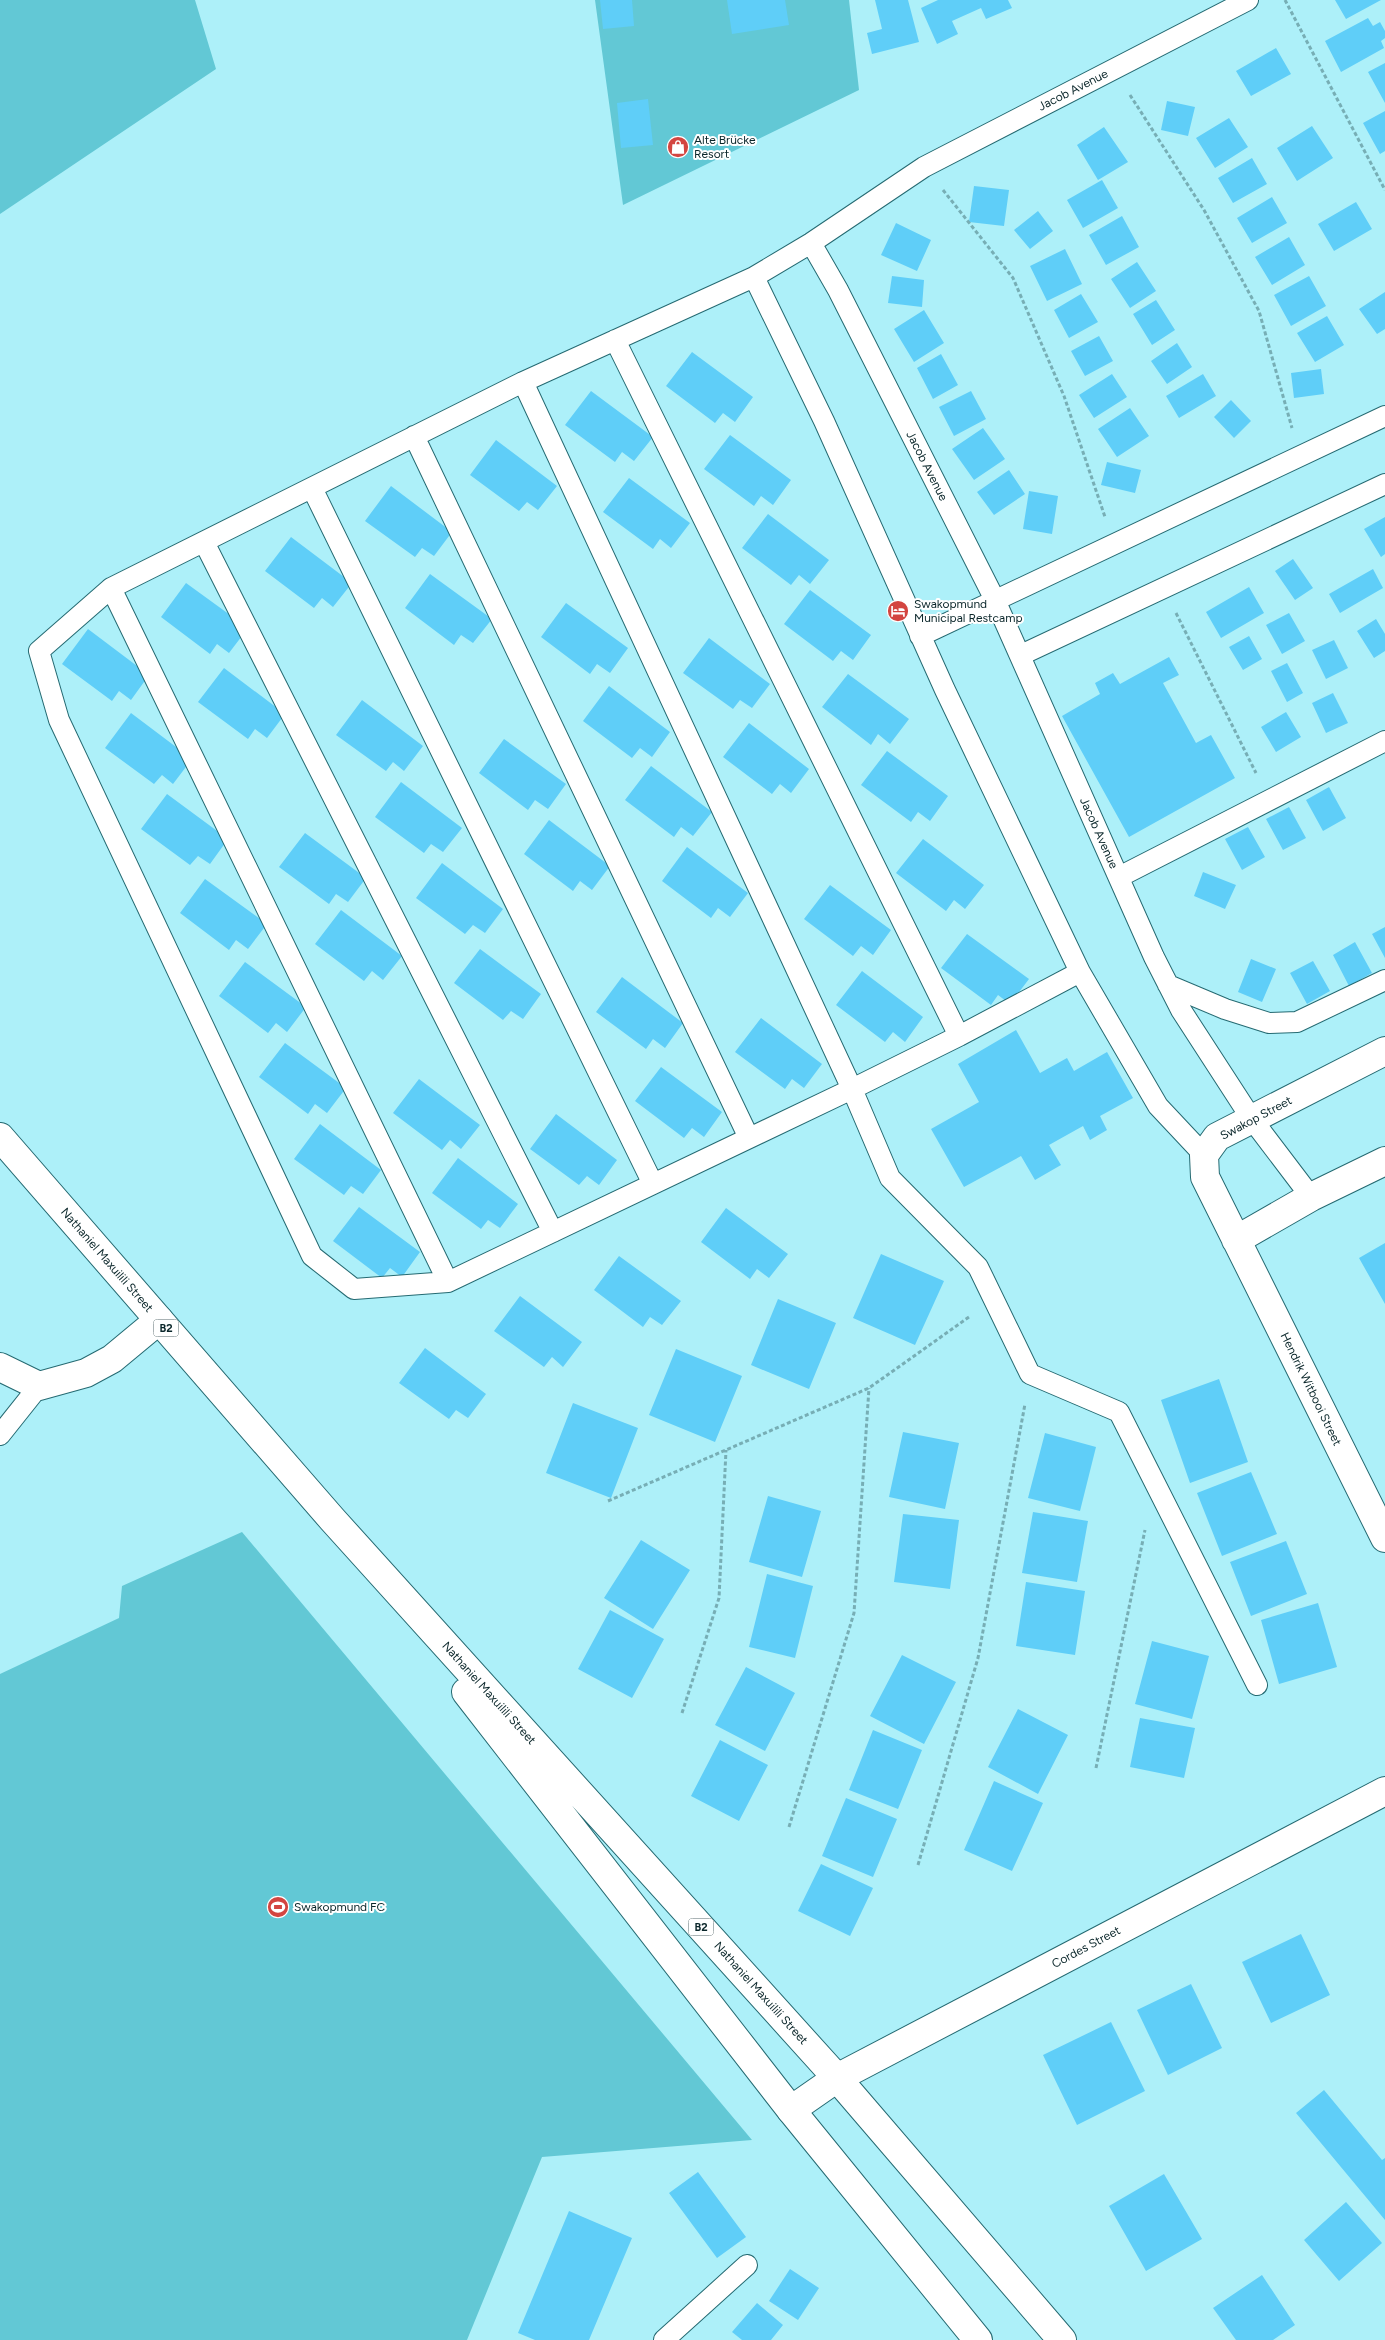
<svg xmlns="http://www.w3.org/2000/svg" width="1385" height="2340" font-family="Figtree,sans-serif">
	<rect width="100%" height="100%" fill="#adf0f9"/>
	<path fill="#62c8d5" d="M0,0H195L216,69L0,214Z
		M595,0H849L859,90L623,205Z
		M242,1532L752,2140L542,2157L467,2340H0V1674L119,1618L122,1586Z"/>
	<path fill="#5fcef8" d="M600,0H632L634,26L603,29Z
		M727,0H785L789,25L732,34Z
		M875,0H908L919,42L872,54L867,33L882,29Z
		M938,0H1008L1012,8L986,19L981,8L952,21L958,34L937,44L921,8Z
		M1335,0H1381L1346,19Z
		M1368,18L1373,26L1380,22L1385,31V38L1381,41L1384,48L1341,72L1325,41Z
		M1276,48L1291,74L1251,96L1236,71Z
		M1385,63V103L1368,72Z
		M648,99L653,145L621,148L617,103Z
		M1167,101L1195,107L1188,136L1161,130Z
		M1385,111V151L1380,154L1363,123Z
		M1229,118L1248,147L1215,168L1196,138Z
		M1312,126L1333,158L1297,181L1277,148Z
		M1104,127L1128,162L1098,180L1077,145Z
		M1252,158L1267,184L1233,203L1218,178Z
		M1102,180L1118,208L1083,228L1067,200Z
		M974,186L1009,190L1004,226L969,222Z
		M1272,197L1287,223L1252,243L1237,218Z
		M1356,202L1372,229L1334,251L1318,224Z
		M1038,211L1053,231L1030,249L1014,230Z
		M1122,216L1139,247L1106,265L1089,235Z
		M896,223L931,240L917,271L881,255Z
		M1289,237L1305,265L1272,285L1255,257Z
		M1065,249L1082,284L1047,301L1030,266Z
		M1137,262L1156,291L1130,308L1111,279Z
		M892,276L924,280L922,307L888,303Z
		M1309,276L1326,306L1291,326L1274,295Z
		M1385,292V329L1377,334L1359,309Z
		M1081,294L1098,322L1069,338L1054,310Z
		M1156,300L1175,330L1152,345L1133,314Z
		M924,310L944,343L914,362L894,329Z
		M1327,316L1344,345L1315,362L1297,333Z
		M1099,336L1113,361L1085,376L1071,351Z
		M1177,343L1192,367L1167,384L1151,361Z
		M692,352L753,397L735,422L723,413L715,423L666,386Z
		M941,354L958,385L933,399L917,368Z
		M1321,369L1324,394L1294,398L1291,373Z
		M1112,374L1127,397L1094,418L1079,395Z
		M1203,374L1216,396L1179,418L1166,396Z
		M591,391L653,437L634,461L622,452L615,462L565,425Z
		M971,391L986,419L954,436L939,407Z
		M1231,400L1251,421L1234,438L1214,417Z
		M1130,408L1149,436L1117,457L1098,429Z
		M983,428L1005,459L974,480L952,449Z
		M730,435L791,480L773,505L761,496L754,506L704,469Z
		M496,440L557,486L538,510L527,502L519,511L470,475Z
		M1107,462L1141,470L1135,493L1101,485Z
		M1009,470L1025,494L994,515L977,492Z
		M629,478L690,523L671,548L660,539L653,549L603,512Z
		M391,486L452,532L434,556L422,548L415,557L365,521Z
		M1029,491L1058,496L1052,534L1023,529Z
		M768,514L829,560L810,584L799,575L791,585L742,548Z
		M1385,517V554L1381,557L1364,529Z
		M291,537L352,583L333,607L322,598L314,608L265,571Z
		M1293,559L1313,588L1295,600L1275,571Z
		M1373,569L1383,588L1340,613L1329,594Z
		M430,574L492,619L473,643L461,635L454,645L405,608Z
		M186,583L248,628L229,653L217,644L210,654L161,617Z
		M1249,587L1264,613L1221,638L1206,612Z
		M810,590L871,635L853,660L841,651L833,661L784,624Z
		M566,603L628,648L610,673L597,664L590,674L541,637Z
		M1289,613L1305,641L1282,654L1266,625Z
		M1376,619L1385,634V651L1374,658L1357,631Z
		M88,629L149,675L131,700L119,691L112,701L62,664Z
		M1249,636L1262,659L1243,670L1229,647Z
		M709,638L770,684L752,708L740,700L733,709L683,673Z
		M1334,640L1348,668L1326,679L1312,650Z
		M1169,657L1179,675L1163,683L1196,743L1211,735L1235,778L1129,837L1062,716L1100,694L1095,683L1113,673L1120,684Z
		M1287,663L1303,693L1287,702L1271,671Z
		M224,668L285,714L267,738L255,729L248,739L198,702Z
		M848,674L909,719L890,744L878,734L871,745L822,707Z
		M609,686L670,732L652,757L640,748L632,758L583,721Z
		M1333,693L1348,723L1326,733L1312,703Z
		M362,700L423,746L404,771L393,762L386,771L336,735Z
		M1286,712L1301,737L1276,752L1261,727Z
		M131,713L192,759L173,784L162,775L154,784L105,748Z
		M749,723L809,769L791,793L780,784L772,794L723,757Z
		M504,739L566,784L548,809L535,800L528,810L479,773Z
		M887,751L948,796L930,821L918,812L911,822L861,785Z
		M651,766L712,812L693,836L681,827L674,837L625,800Z
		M401,782L462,828L443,852L431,844L424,853L375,817Z
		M1329,787L1346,818L1323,831L1306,800Z
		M167,794L228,839L210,864L198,856L190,865L141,829Z
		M1289,807L1306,838L1283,850L1266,819Z
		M549,820L610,866L592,890L580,881L573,891L524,854Z
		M1248,827L1265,857L1242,870L1225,839Z
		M305,833L366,878L348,902L336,894L329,904L279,867Z
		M923,839L984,885L965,909L954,900L946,911L896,873Z
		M687,847L748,893L730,917L718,908L711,918L662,881Z
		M442,863L503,909L485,933L473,925L465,934L416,898Z
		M1203,872L1236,885L1225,909L1194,896Z
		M205,879L267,924L248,949L236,940L229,950L180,913Z
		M830,885L891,930L873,955L861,946L853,956L804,919Z
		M341,910L402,956L383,980L372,971L364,981L315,944Z
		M1385,927V958L1372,934Z
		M967,934L1029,979L1010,1004L998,995L991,1005L941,968Z
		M1355,942L1372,973L1349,986L1333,955Z
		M480,949L541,994L523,1019L511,1011L503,1020L454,983Z
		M1251,959L1276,969L1262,1002L1238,992Z
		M1313,961L1330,991L1307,1004L1290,973Z
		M245,962L306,1007L287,1032L276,1023L268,1033L219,996Z
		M862,971L923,1017L905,1042L893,1032L885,1042L836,1005Z
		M622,977L683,1023L665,1048L653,1039L646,1049L596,1012Z
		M761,1018L822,1064L804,1088L792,1079L785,1089L735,1052Z
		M1016,1030L1040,1073L1067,1058L1074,1071L1107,1052L1133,1098L1100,1116L1107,1130L1090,1140L1083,1126L1049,1145L1061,1165L1035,1180L1021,1156L964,1187L931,1129L979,1102L958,1064Z
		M285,1043L346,1088L327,1113L315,1104L308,1114L259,1077Z
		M661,1067L722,1112L704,1137L692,1128L684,1138L635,1101Z
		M419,1079L480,1125L461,1149L450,1140L442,1150L393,1113Z
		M556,1114L617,1160L599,1185L587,1176L579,1185L530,1149Z
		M320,1124L381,1170L363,1194L351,1186L344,1195L294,1159Z
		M458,1158L518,1204L500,1228L488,1220L481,1229L432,1193Z
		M359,1207L420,1252L402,1277L390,1268L382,1278L333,1241Z
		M726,1208L788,1254L769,1278L757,1269L750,1279L701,1242Z
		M1385,1243V1304L1359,1258Z
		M881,1254L944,1281L915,1345L853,1318Z
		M619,1256L681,1301L662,1325L650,1317L643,1327L594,1290Z
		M520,1296L582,1342L563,1367L552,1357L544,1367L494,1331Z
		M778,1299L836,1323L809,1389L751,1365Z
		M425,1348L486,1394L468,1418L456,1410L449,1419L399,1383Z
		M676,1349L742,1376L715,1442L649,1415Z
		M1219,1379L1248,1462L1190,1483L1161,1400Z
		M573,1403L638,1428L611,1498L546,1473Z
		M903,1432L959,1443L945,1509L889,1497Z
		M1045,1433L1096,1447L1080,1511L1028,1498Z
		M1251,1472L1277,1534L1222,1556L1197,1493Z
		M768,1496L821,1511L802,1577L749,1562Z
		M1033,1512L1088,1521L1077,1582L1022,1573Z
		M903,1514L959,1520L950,1589L894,1582Z
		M641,1540L690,1570L653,1629L604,1598Z
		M1286,1541L1307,1594L1251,1616L1230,1562Z
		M767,1574L813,1586L795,1658L749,1647Z
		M1026,1582L1085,1591L1075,1655L1016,1646Z
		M1318,1603L1337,1667L1279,1684L1261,1620Z
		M610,1610L664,1639L632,1698L578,1669Z
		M1152,1641L1209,1656L1192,1719L1135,1704Z
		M902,1655L956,1682L924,1744L870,1716Z
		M746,1667L795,1693L765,1751L715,1725Z
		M1018,1709L1068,1735L1038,1794L988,1767Z
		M1140,1718L1195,1728L1184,1778L1130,1767Z
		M873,1730L922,1750L898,1809L849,1790Z
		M720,1740L768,1765L739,1821L691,1796Z
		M994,1781L1043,1803L1012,1871L964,1850Z
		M846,1798L897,1819L873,1877L822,1856Z
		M821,1864L873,1888L850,1936L798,1911Z
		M1301,1934L1330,1995L1271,2023L1242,1962Z
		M1191,1984L1222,2048L1168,2075L1137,2010Z
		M1111,2022L1145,2091L1077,2125L1043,2055Z
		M1324,2090L1382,2160L1385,2158V2220L1296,2113Z
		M698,2172L746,2237L717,2258L669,2193Z
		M1164,2174L1202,2239L1146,2271L1109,2206Z
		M1346,2202L1382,2243L1339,2281L1304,2240Z
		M569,2211L632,2238L589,2340H535L518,2333Z
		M790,2269L819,2288L798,2320L769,2301Z
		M1262,2275L1295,2325L1273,2340H1236L1213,2308Z
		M757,2303L783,2325L771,2340H742L732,2332Z"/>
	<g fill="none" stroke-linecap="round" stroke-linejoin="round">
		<g stroke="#256a72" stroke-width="22">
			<path id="service" d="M811,243L838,290L995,600L1154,957L1181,1010L1251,1118L1311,1197
				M754,277L824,421L945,690L1080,972L1158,1106L1204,1155
				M615,340L959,1036
				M523,382L852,1089L890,1178L978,1267L1030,1374L1119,1412L1257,1685
				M414,436L749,1138
				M312,488L653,1184
				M204,542L553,1232
				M111,588L448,1282
				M920,636L1385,416
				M1021,655L1385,484
				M1119,877L1385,741
				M1080,972L959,1036L852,1089L448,1282L354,1289L312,1256L59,720L39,651L111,588L523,382L754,277L811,243L924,167L1248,0
				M1168,985L1225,1009L1269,1023L1297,1022L1385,980
				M0,1435L39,1386
				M664,2340L747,2265"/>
		</g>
		<g stroke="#256a72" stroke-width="30">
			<path id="minor" d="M1385,1051L1217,1137L1204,1155L1205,1177L1385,1538
				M1236,1240L1311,1197L1385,1161
				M0,1367L39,1386L86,1373L112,1359L159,1320
				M791,2110L837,2078L1385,1791"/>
		</g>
		<g stroke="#256a72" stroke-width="30">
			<path id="trunk" d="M0,1137L332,1519L837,2078L1062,2340
				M466,1692L791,2110L978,2340"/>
		</g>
		<path stroke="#77aeb5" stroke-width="3" stroke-dasharray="4 2.5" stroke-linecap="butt" d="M1285,0L1385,190
			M1130,95L1204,210L1259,311L1292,428
			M943,190L1013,278L1064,396L1105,517
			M1176,613L1256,773
			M608,1501L869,1388L969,1317
			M682,1713L719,1598L726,1450
			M1096,1768L1145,1530
			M789,1827L854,1613L869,1388
			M918,1865L978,1658L1025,1404"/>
		<use href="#service" stroke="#fff" stroke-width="20"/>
		<use href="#minor" stroke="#fff" stroke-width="28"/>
		<use href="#trunk" stroke="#fff" stroke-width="28"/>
	</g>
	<defs>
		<g id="shop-disc" transform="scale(1.125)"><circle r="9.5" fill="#d34540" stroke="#fff"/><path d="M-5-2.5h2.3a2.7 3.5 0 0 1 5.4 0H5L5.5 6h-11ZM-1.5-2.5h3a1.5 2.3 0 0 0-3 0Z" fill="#fff"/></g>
		<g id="hotel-disc" transform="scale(1.125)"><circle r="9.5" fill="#d34540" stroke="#fff"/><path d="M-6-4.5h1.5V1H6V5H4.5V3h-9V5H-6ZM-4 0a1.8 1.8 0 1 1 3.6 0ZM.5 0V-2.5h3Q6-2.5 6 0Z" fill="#fff"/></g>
		<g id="stadium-disc" transform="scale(1.125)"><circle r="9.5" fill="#d34540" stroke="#fff"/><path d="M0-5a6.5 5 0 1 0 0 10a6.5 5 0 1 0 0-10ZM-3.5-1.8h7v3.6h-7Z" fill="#fff"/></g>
	</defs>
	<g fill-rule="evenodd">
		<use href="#shop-disc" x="678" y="147"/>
		<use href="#hotel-disc" x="898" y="611"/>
		<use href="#stadium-disc" x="278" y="1907"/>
	</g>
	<g text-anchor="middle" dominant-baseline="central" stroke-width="4" stroke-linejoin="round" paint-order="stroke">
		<g fill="#fff" stroke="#54676a" stroke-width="1">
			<rect x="153.5" y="1319.5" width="25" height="17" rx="4"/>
			<rect x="688.5" y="1918.5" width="25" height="17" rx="4"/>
		</g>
		<g font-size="11" font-weight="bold" fill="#0a262a">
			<text x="166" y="1328">B2</text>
			<text x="701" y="1927">B2</text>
		</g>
		<g font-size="12" fill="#0a262a" stroke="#fff">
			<text transform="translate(1073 90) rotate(-27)">Jacob Avenue</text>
			<text transform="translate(927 466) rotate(63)">Jacob Avenue</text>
			<text transform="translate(1099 833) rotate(66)">Jacob Avenue</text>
			<text transform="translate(1256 1118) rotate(-28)">Swakop Street</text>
			<text transform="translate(107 1260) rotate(49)">Nathaniel Maxuilili Street</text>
			<text transform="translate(1311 1389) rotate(64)">Hendrik Witbooi Street</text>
			<text transform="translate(489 1693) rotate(48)">Nathaniel Maxuilili Street</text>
			<text transform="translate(1086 1947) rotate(-28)">Cordes Street</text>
			<text transform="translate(761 1993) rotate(48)">Nathaniel Maxuilili Street</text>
		</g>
		<g font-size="12" fill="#0a262a" stroke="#fff" text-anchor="start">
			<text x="694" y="140">Alte Brücke<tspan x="694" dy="14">Resort</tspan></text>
			<text x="914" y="604">Swakopmund<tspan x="914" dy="14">Municipal Restcamp</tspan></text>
			<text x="294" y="1907">Swakopmund FC</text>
		</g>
	</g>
</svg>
